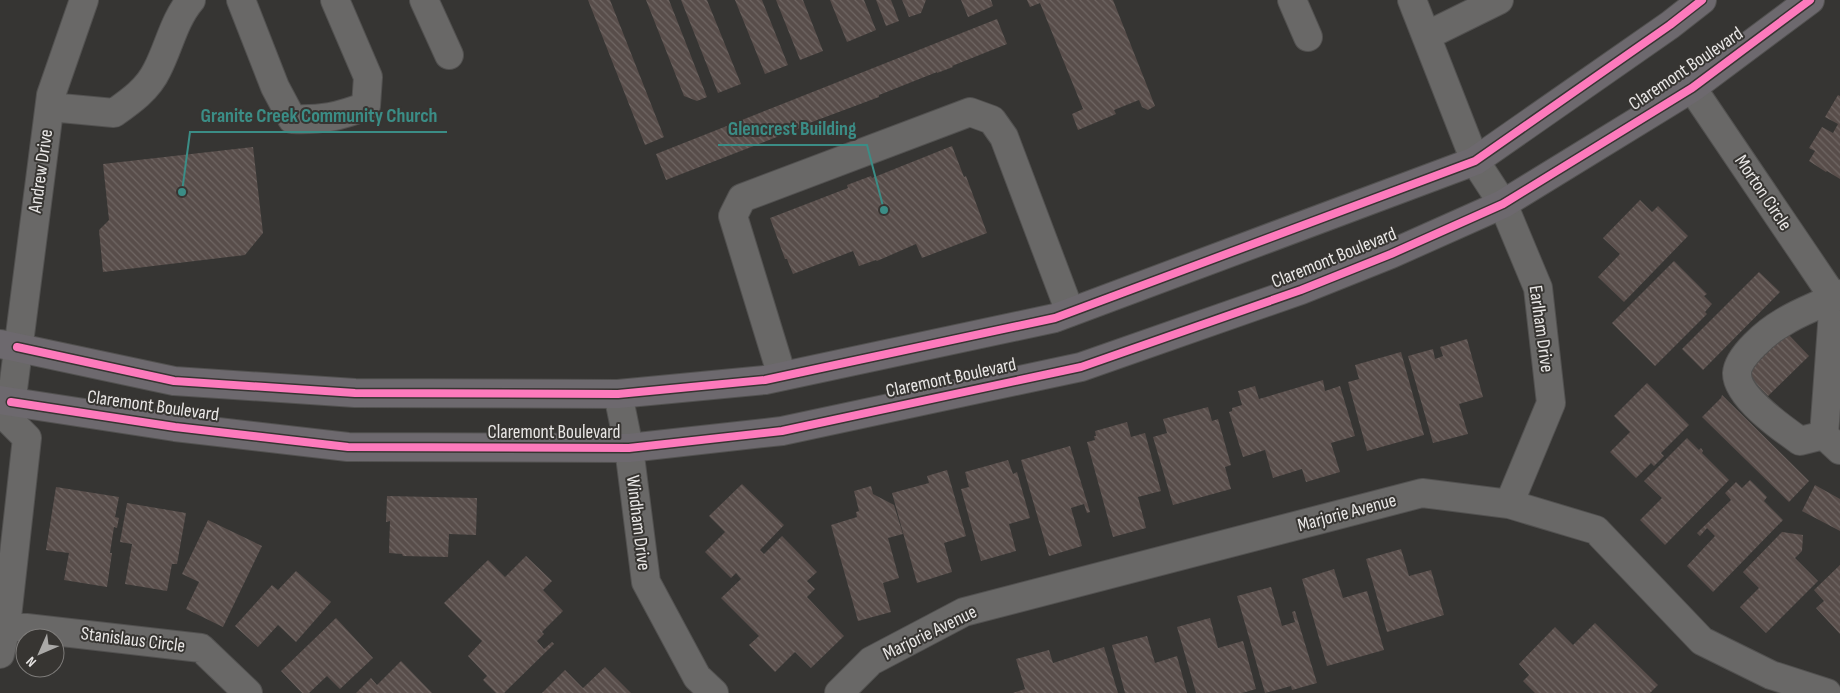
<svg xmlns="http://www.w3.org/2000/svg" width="1840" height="693" font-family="'Sofia Sans Condensed',sans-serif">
	<defs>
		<pattern id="building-back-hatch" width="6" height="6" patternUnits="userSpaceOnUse" patternTransform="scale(1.25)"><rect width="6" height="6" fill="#584d4a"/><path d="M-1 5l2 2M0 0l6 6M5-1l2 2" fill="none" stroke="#706764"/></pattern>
	</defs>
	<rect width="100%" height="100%" fill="#363533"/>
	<path fill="url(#building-back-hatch)" d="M588,0H610L664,137L645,145Z
		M646,0H669L707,97L697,101L684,96Z
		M681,0H707L741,84L718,93Z
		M735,0H762L788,65L765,74Z
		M776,0H803L823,51L800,60Z
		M830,0H864L876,30L847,42Z
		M876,0H891L899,21L886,26Z
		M902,0H926L921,13L909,17Z
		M961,0H991L993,6L968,17Z
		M1027,0H1113L1155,106L1148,110L1142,107L1139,100L1114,110L1116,114L1078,130L1072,114L1083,109L1040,3L1030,7Z
		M997,19L1007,44L952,66L953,67L937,73V72L879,95V97L804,125L805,126L666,180L656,154Z
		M1838,95L1840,96V179L1827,171L1826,172L1809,161L1815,151L1809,148L1822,127L1833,133L1838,124L1825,117Z
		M952,146L964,177L966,176L987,233L922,258L916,244L877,261L876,260L859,266L853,251L793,274L787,259H785L770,218L848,188L847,185L871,176L872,178Z
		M253,147L263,233L245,255L103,272L99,230L109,220L103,164Z
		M1640,200L1652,212L1658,206L1688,236L1624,302L1598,277L1620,254L1603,238Z
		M1674,261L1707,294L1704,296L1712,304L1705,312L1707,314L1655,366L1612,323Z
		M1759,272L1780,292L1703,370L1682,349Z
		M1787,333L1809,356L1768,396L1746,374Z
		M1467,339L1483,397L1459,404L1468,434L1433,443L1408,356L1433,349L1435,359L1443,356L1440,347Z
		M1401,352L1424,435L1367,451L1348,382L1359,379L1355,365Z
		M1323,380L1325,391L1340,386L1355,436L1331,443L1340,472L1306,482L1302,469L1273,478L1265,450L1243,457L1229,412L1232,411V408L1242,405L1238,391L1255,386L1259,399Z
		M1647,383L1689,425L1661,453L1664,456L1654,466L1651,463L1636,478L1610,452L1630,432L1614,416Z
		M1722,395L1809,481L1789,502L1702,417L1721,398Z
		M1208,407L1212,421L1218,419L1231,465L1225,467L1231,489L1173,505L1153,437L1167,433L1163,419Z
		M1127,422L1131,437L1145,433L1161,491L1138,497L1146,528L1113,537L1087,442L1095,440L1094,436H1096L1095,431Z
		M1687,438L1699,450L1701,448L1703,451L1702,453L1729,480L1665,545L1640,520L1662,498L1644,481Z
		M1070,446L1090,512L1087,513L1084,504L1071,508L1082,546L1049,556L1021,460Z
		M1008,460L1013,474L1017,472L1030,518L1009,524L1016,551L981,561L961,489L969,487L965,472Z
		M947,470L966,536L944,543L952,572L917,583L892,493L929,483L927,476Z
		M1750,480L1767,497L1764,501L1783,520L1713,592L1687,566L1715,536L1707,528L1700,536L1697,533L1731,500L1725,493L1736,482L1742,488Z
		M742,484L784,525L760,550L764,554L782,536L817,572L807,581L815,589L807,597L844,636L811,668L795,652L775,672L749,645L759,636L721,598L741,579L736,573L731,578L705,552L725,532L709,516Z
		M1815,485L1840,499V531L1802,511Z
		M871,486L873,494L894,505L903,534L888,538L899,578L883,583L891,612L858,621L831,525L857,517L856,512L859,511L854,491Z
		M56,487L119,497L115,517L119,518L117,528L114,527L110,553H112L107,587L64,580L69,553L46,550Z
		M387,496L477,498L476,535L449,534L448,557L403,556L402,554L389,553L390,521L386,522Z
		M127,503L186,513L177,564H172L167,591L125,584L132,544L120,542Z
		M208,520L262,546L223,627L186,609L199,582L182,574Z
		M1782,532L1803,535L1802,551L1795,558L1818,581L1766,633L1740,607L1759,588L1743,572Z
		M1401,549L1409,576L1431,570L1444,615L1387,632L1366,559Z
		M526,556L552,581L543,590L563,611L542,632L544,634L537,641L544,649L552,642L554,644L504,693H496L483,680L487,676L468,656L482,641L444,603L488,560L505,577Z
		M1840,565V634L1816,608L1824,601L1814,590Z
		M1334,569L1343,598L1367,591L1384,650L1327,666L1302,579Z
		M296,571L331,602L296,642L278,625L258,647L235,626L272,585L278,590Z
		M1271,587L1282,626L1295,622L1292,612L1295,611L1317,683L1292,690L1291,686L1265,693L1237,596Z
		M336,618L373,658L340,689L327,676L309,693H302L281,671Z
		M1210,618L1218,648L1243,641L1256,689L1242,693H1196L1177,627Z
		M1595,623L1658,685L1650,693H1535L1523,681L1529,675L1519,664L1555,627L1573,645Z
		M1147,636L1155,663L1177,656L1187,693H1125L1112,645Z
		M1104,647L1118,693H1013L1025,689L1016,659L1049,650L1053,663Z
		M401,661L432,693H356L371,678L377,685Z
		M605,667L631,693H542L565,670L583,688Z"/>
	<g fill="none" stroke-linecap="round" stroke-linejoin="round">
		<g stroke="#525150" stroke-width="30">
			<path id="minor" d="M241,0L275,87L292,119C322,120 338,117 366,106L368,77L335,0
				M424,0L449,55
				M1292,0L1308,37
				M1412,0L1475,161L1503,204L1538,288L1551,403L1509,504
				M1426,36L1499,0
				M1692,88L1834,298L1824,435L1840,450
				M50,107L114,113C131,101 148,89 157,70C169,47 174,20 191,0
				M782,376L733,216L742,198L970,112L992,120L1004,137L1070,312
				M618,394L629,448L646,582L697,677L714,693
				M9,420L51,95L84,0
				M1824,435L1800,441C1783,429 1736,396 1737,373C1738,356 1768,331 1782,323C1800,311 1821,305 1840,294
				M0,625L201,648L248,693
				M0,654L6,626L27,438L9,420
				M839,693L871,661L964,612L1422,493L1509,504L1596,530L1702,641L1771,675L1827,693"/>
		</g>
		<g stroke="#525150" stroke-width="30">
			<path id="major" d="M0,344L174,381L355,393L618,394L765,380L1055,318L1475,161L1670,25L1702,0
				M0,400L175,427L348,447L629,448L782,431L1081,367L1301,290L1391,254L1503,204L1692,88L1810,0"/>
		</g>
		<use href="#minor" stroke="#696867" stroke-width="28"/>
		<use href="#major" stroke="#6d696e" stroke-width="28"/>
		<g stroke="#373532" stroke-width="11">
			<path id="cycleway" d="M17,347L174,381L355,393L618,394L765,380L1055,318L1475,161L1670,25L1702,0
				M11,402L175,427L348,447L629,448L782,431L1081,367L1301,290L1391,254L1503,204L1692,88L1810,0"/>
		</g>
		<use href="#cycleway" stroke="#fd7abc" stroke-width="8"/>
	</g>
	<g text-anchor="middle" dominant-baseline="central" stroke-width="4" stroke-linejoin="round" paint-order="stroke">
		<g font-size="19" fill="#e9e7e6" stroke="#373532">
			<text transform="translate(1686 69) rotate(-34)">Claremont Boulevard</text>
			<text transform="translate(41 171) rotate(-82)">Andrew Drive</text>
			<text transform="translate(1763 193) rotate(56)">Morton Circle</text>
			<text transform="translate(1334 258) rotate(-22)">Claremont Boulevard</text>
			<text transform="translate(1541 329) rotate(82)">Earlham Drive</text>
			<text transform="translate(951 378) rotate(-12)">Claremont Boulevard</text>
			<text transform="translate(153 406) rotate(8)">Claremont Boulevard</text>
			<text x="554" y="432">Claremont Boulevard</text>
			<text transform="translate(1347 513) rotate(-15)">Marjorie Avenue</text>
			<text transform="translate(638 523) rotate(83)">Windham Drive</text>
			<text transform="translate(930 633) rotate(-26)">Marjorie Avenue</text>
			<text transform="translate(133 640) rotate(7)">Stanislaus Circle</text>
		</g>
	</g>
	<path fill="none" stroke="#3b8d86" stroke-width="2" d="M182 192L190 132H447M884 210L867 145H718"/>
	<g fill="#3b8d86" stroke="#373532" stroke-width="2">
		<circle cx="182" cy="192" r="5"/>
		<circle cx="884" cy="210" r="5"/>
	</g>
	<g font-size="20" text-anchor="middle" font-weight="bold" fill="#3b8d86" stroke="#373532" stroke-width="4" stroke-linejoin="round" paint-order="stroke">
		<text x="319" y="122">Granite Creek Community Church</text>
		<text x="792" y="135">Glencrest Building</text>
	</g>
	<g transform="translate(40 653) rotate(225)"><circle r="24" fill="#373532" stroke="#7e7c7a"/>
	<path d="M0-4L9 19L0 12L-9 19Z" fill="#aaa9a7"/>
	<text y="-8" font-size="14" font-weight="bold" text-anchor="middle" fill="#e9e7e6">N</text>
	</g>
</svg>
